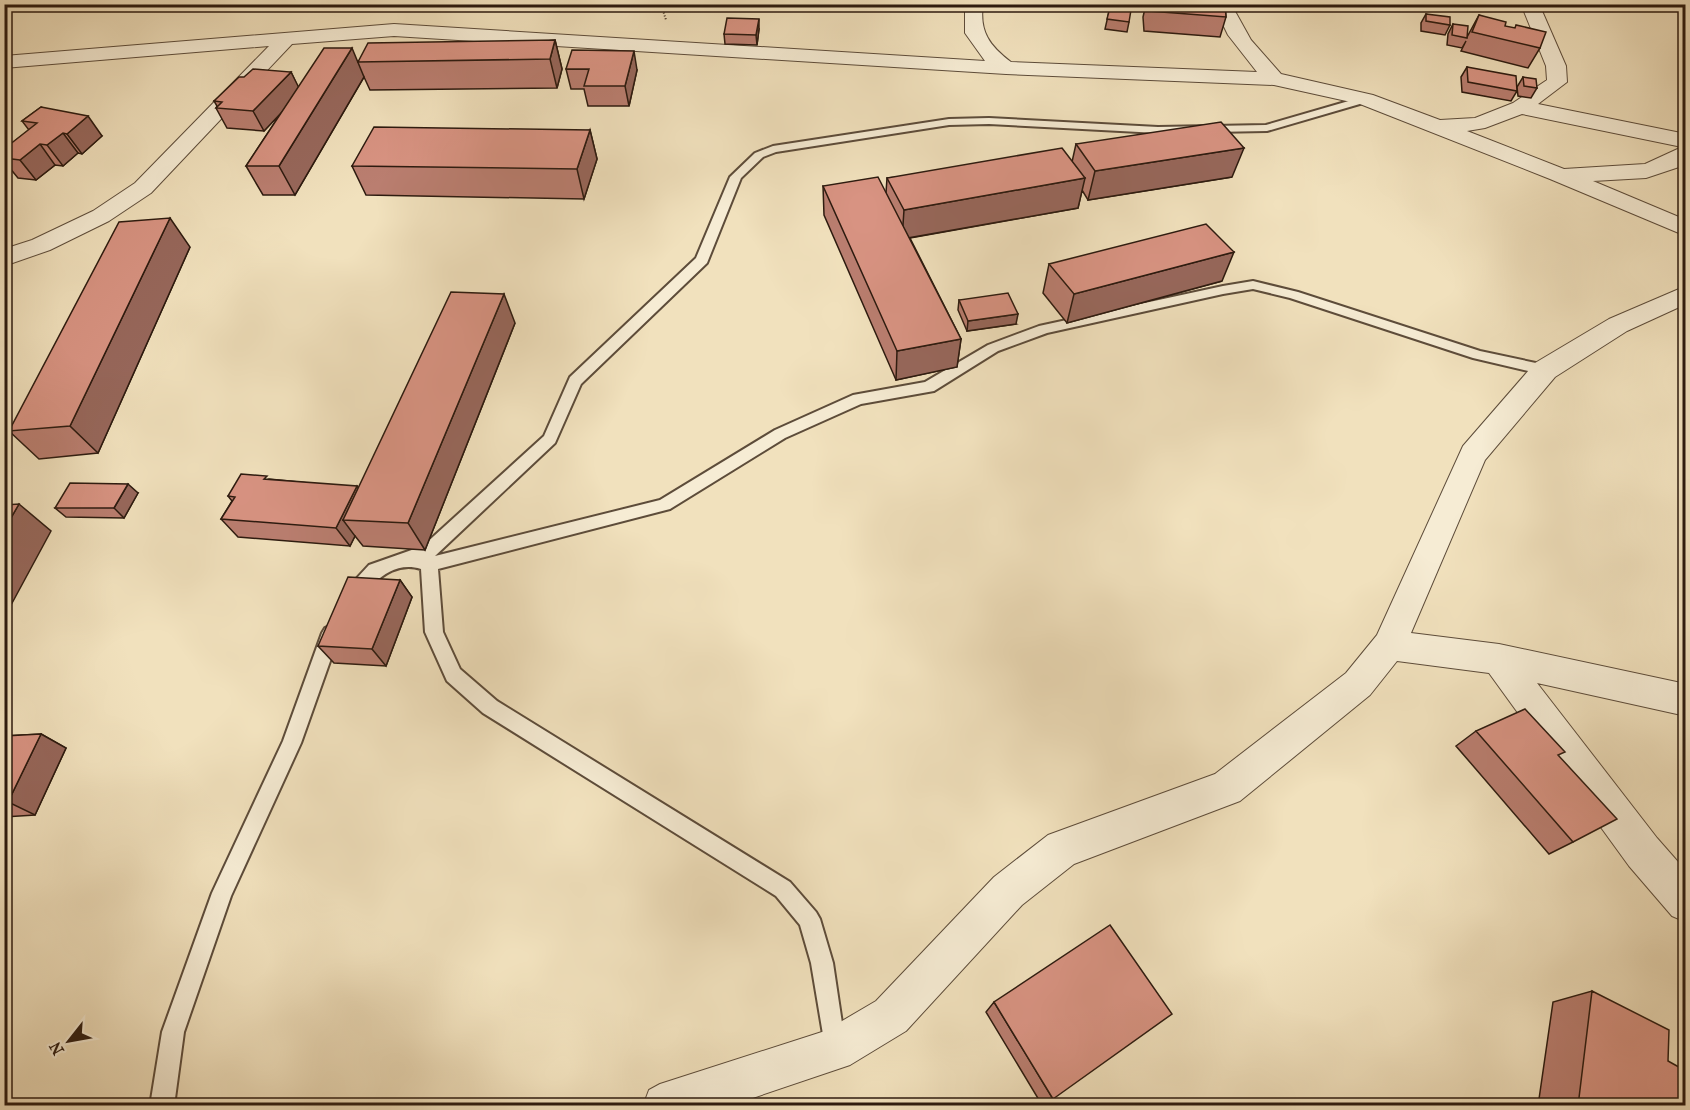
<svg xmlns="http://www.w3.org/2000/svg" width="1690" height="1110" font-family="'IM FELL French Canon',serif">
	<rect width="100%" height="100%" fill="#f1e1bd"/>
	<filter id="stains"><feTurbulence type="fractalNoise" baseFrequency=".00333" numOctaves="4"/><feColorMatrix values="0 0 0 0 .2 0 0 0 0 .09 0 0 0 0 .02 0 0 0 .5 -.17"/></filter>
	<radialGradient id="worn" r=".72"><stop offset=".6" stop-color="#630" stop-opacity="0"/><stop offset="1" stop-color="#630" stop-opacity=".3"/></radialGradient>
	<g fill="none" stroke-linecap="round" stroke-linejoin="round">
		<g stroke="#5d4c3a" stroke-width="4">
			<path id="service" d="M1366,96L1371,99L1370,101L1267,131L1158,133L989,124L949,125L776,152L763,157L741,178L707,263L581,384L555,443L435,556L660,500L775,430L853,395L925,382L988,345L1039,326L1223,286L1253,281L1298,292L1480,351L1550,366L1552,370L1550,374L1545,375L1473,358L1290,298L1253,289L1223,294L1047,333L998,351L934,391L861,404L785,438L670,509L438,569L443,632L460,669L497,701L790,882L816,912L820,919L833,963L846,1050L843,1058L835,1061L827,1058L811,963L800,925L776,896L483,713L447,681L425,632L421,569C382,557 365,604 346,597L344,592L369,565L423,546L544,436L570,377L696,258L730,177L755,153L773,146L949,119L989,118L1158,127L1266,125Z
				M331,625L337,628L340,633L301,743L231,896L184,1032L174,1106H150L162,1032L212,893L283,741L322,633L325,628Z"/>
		</g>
		<g stroke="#5d4c3a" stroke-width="2">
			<path id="minor" d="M965,4H983C979,32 990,46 1011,62L1257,72L1228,35L1213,4H1231L1251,40L1281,74L1373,95L1440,120L1475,118L1513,103L1547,80L1546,66L1521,4H1539L1566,66L1567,82L1538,104L1686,134V163L1682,166L1646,178L1593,181L1686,220V236L1550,179L1360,104L1274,85L1006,74L394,36L292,44L151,193L109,221L50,250L4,266V249L32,240L93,211L135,183L269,46L4,68V56L394,24L985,61L965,33ZM1522,114L1682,147L1645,164L1564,169L1467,131L1485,128Z
				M1686,286V304L1627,331L1555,377L1485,460L1411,633L1499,644L1686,684V716L1537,683L1657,838L1686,871V922L1672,916L1629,866L1489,673L1397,661L1370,695L1240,801L1074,864L1022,905L906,1031L850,1065L729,1106H643L649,1090L660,1084L825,1031L876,1001L994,877L1048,835L1215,774L1346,673L1377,635L1463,446L1535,363L1609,319Z"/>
		</g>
		<path stroke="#2c1a0f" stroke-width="2" stroke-dasharray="1 2" stroke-linecap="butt" d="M661,4L666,20"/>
		<use href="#service" fill="#f6ecd4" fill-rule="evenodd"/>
		<use href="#minor" fill="#f6ecd4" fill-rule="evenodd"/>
	</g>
	<path fill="#ba7e70" stroke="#2c1a0f" stroke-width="1.5" d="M1146,4H1225L1226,17L1220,37L1144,31L1143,17Z
		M1110,7L1129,22L1127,32L1105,29Z
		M1426,14L1450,25L1445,35L1421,31V23Z
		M1479,15L1540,48L1528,68L1461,51L1466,41L1462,48L1447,45L1448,34L1453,24L1467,37Z
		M759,29L757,45L725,44L724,34Z
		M555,40L562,69L557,88L370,90L364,77L295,195H263L246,166L281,113L264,131L227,128L216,108L217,106L214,101L291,72L298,87L358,61Z
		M1467,67L1517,91L1511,101L1462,92L1461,77Z
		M566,69L637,70L629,106H588L584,89H571Z
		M1523,77L1537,88L1531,98L1518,96L1517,87Z
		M41,107L102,136L82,154L78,153L63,166L55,165L36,180L18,178L4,161V149L29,130L22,121Z
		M590,130L597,159L584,199L366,195L352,166Z
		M1076,144L1232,177L1088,200L1082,190L1078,208L910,238L961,339L957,367L896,380L824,215L823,186L886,193L887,178L1072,162Z
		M190,247L98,453L39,459L9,431Z
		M1049,264L1222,281L1067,323L1043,293Z
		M959,300L1016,324L967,331L958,310Z
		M515,323L425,550L363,546L355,536L350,546L238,537L221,519L232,501L228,496L269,479L359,488Z
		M138,493L124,518L66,517L55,508Z
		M400,580L412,597L386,666L334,663L318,646Z
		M1476,731L1559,756L1573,842L1549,854L1456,746Z
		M41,734L66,748L35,815L4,817V736Z
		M1592,991L1668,1061L1686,1106H1538L1553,1002Z
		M994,1002L1053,1099L1042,1105L986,1012Z"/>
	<path fill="#97675b" stroke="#2c1a0f" stroke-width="1.5" d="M759,19V29L757,45L756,35Z
		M555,40L562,69L557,88L550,59Z
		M352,48L364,77L295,195L279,166Z
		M634,51L637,70L629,106L625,86Z
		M291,72L301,92L264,131L253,111Z
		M88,116L102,136L82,154L67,134Z
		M590,130L597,159L584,199L577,169Z
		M63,133L78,153L63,166L47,145Z
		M40,144L55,165L36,180L20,160Z
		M1244,148L1232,177L1088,200L1095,171Z
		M1085,178L1078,208L902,239L904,210Z
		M170,218L190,247L98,453L70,426Z
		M1234,252L1222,281L1067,323L1074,294Z
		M504,294L515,323L425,550L408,523Z
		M1018,314L1016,324L967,331L968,321Z
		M961,339L957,367L896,380L897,351Z
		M128,484L138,493L124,518L114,508Z
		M357,486L370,505L343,520L355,536L350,546L336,528Z
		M19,504L51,531L4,618V530Z
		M400,580L412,597L386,666L372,649Z
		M41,734L66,748L35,815L8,802Z"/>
	<path fill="#d89382" stroke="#2c1a0f" stroke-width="1.5" d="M1149,4H1225L1226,17L1149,11Z
		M1110,7L1131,10L1129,22L1107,19Z
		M1426,14L1450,17V25L1426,21Z
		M1479,15L1506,22L1505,26L1515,28L1516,25L1546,32L1540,48L1472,32Z
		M727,18L759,19L756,35L724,34Z
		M1453,24L1468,26L1467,38L1452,35Z
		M555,40L550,59L358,62L368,43Z
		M324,48H352L279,166H246Z
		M572,50L634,51L625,86H584L589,69H566Z
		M1467,67L1516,76L1517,91L1468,82Z
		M253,69L291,72L253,111L216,108L222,102L214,101L239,77H244Z
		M1523,77L1536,79L1537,88L1524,86Z
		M41,107L88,116L67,134L63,133L47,145L40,144L20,160L4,158V156L9,152H4V149L37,123L22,121Z
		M1221,122L1244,148L1095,171L1076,144Z
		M374,127L590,130L577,169L352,166Z
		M1062,148L1085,178L904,210L887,178Z
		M878,177L961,339L897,351L823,186Z
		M170,218L70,426L9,431L119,222Z
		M1206,224L1234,252L1074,294L1049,264Z
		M451,292L504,294L408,523L343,520Z
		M1008,293L1018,314L968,321L959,300Z
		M241,474L267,476L264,479L357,486L336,528L221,519L235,497L228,496Z
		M70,483L128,484L114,508H55Z
		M19,504L4,530V505Z
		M348,577L400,580L372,649L318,646Z
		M1525,709L1565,752L1558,755L1617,819L1573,842L1476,731Z
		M41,734L8,802L4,803V736Z
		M1110,925L1172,1014L1053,1099L994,1002Z
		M1592,991L1669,1030L1668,1061L1686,1071V1106H1578Z"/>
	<rect width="1690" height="1110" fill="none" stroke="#f1e1bd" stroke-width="24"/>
	<rect x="6" y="6" width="1678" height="1098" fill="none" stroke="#2c1a0f" stroke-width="3"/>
	<rect x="12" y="12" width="1666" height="1086" fill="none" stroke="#2c1a0f" stroke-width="1.5"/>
	<g transform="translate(69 1041) rotate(239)" stroke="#f6ecd4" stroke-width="4.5" paint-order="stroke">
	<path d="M0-4.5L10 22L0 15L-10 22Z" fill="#2c1a0f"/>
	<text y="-9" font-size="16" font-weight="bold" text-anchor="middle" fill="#2c1a0f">N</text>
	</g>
	<rect width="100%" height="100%" filter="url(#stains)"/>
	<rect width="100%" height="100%" fill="url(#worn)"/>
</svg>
